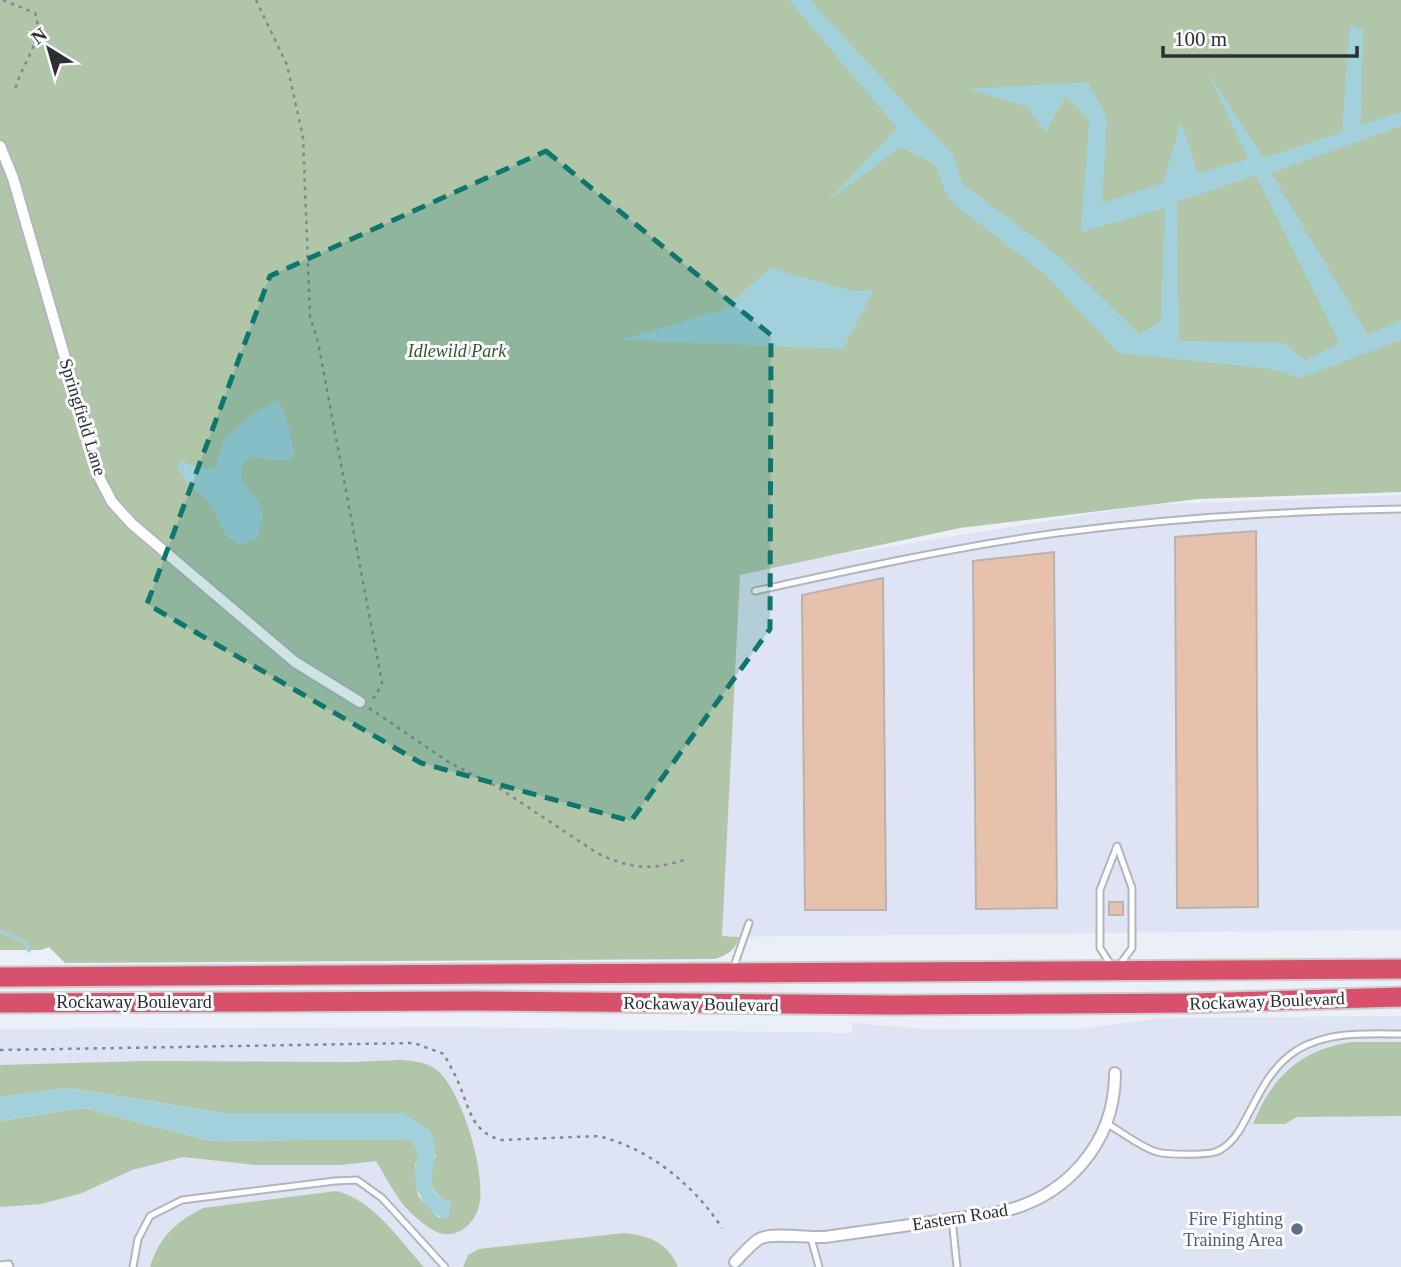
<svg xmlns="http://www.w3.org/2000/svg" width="1401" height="1267" font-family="'Times New Roman',serif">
	<rect width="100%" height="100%" fill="#ebeff7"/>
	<path fill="#dee4f3" d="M1401,495V930L722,937L731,572L1147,505Z
		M1401,1016V1267H0V1029L462,1027L852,1033V1023L926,1029H1081L1160,1018Z"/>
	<path fill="#b1c5a9" d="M0,0H1401V492L1198,499L960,528L740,575L722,936L739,937C736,950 727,955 715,959L65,963L49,947L41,950H0Z
		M1351,1042H1401V1116L1297,1117L1285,1124H1253C1272,1077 1300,1050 1351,1042Z
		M401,1060C415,1061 426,1062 437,1070C462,1091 487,1174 479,1206C475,1223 458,1239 439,1233C430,1230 416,1218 409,1211C396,1198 386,1177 376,1161L340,1165H256L183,1157L132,1170L82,1193L41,1204L0,1207V1121L83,1108L211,1141L410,1139L417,1149L419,1159L415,1164L418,1196L439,1218L449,1212L451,1203C427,1192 428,1178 436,1156L403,1113H224L67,1088L0,1097V1065L144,1061L352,1062Z
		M336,1191C374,1200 399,1240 424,1267H150C159,1237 176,1222 203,1208Z
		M624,1233C650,1236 667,1242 678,1267H463L468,1255L479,1249Z"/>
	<path fill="#a3d1db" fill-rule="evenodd" d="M789,0H810L953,155L963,184L1061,258L1140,335L1161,320L1165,208L1081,232L1089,120L1066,96L1046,132L1027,107L969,89L1088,82L1107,118L1102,203L1163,183L1181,122L1198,173L1248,159L1208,73L1264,158L1342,132L1350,24L1363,30L1361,125L1401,112V126L1271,173L1368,335L1401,320V340L1300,378L1271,369L1118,353L1047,276L949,200L935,165L901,147L828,201L897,128ZM1256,175L1340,343L1305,360L1284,343L1179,341L1177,202Z
		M770,268L853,291L874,290L843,349L620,340L723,310Z
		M278,400C288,416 292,440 294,458C281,464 264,457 249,457C228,482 257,490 262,511C263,515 262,519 262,522L259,526V537L240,545L226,536L211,504L188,484L177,466L180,460C190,466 203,470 215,468L225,438L245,421L247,417Z
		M66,1088L224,1113H403L429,1129L436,1143L434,1147C439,1170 417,1190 451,1202L449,1219C425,1217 406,1178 419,1158L417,1149L410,1139L211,1141L83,1108L0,1121V1097Z"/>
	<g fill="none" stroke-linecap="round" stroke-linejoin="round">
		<path stroke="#a3d1db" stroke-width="3.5" d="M0,931L25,942L29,951"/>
	</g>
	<path fill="#e6c2ad" stroke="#bab2ad" stroke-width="2" d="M1256,531L1258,907L1177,908L1175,537Z
		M1054,552L1057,908L976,909L973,561Z
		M883,578L886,910H805L802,595Z
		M1109,902H1123V915H1109Z"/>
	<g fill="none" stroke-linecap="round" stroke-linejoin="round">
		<g stroke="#b1b5bc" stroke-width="9">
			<path id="lane" d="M755,591C855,569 955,547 1057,533C1171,518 1286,511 1401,509
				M1117,846L1132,888V948L1115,971L1100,948V890Z
				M733,969L749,923
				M1106,1123C1122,1132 1140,1147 1157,1152C1167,1155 1206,1155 1215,1152C1224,1150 1235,1138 1239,1131C1257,1101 1266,1070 1297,1050C1329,1031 1365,1034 1401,1034
				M952,1219L957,1267
				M811,1238L819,1267
				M0,1265L9,1264L10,1267
				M133,1267L138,1239L150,1216L182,1200L335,1181L357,1180L382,1198L445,1267"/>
		</g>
		<g stroke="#b1b5bc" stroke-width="14">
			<path id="street" d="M0,146L13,178L100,479L112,502L132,524L295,662L360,702
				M735,1262C742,1255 750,1245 759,1239C771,1232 807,1238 825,1237L995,1213C1064,1200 1115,1145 1115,1073"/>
		</g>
		<g stroke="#cdcdce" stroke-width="23">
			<path id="highway" d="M0,977L1401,969
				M0,1003L471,1001L893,1005L1191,1003L1401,997"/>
		</g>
		<path stroke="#85878d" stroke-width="2.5" stroke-dasharray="3.5 5" stroke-linecap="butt" d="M3,0L35,13C45,40 21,64 15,90
			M256,0L287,65L303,137L310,317L318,342L382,683L375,697L369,699
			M369,708L450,763L496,786L597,853C630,869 652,871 687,859
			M0,1050L414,1043L444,1054C449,1064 455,1074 459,1084C470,1110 471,1131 501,1140L598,1136C649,1148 694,1185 722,1228"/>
		<use href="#lane" stroke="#fff" stroke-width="5"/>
		<use href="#street" stroke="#fff" stroke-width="10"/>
		<use href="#highway" stroke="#d8516c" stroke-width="19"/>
	</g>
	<path fill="#0f766e" fill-opacity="0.2" stroke="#0f766e" stroke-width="5" stroke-dasharray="14 9" stroke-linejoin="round" d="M546,151L771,335L770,629L631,821L421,763L147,604L270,276Z"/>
	<circle fill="#5c6f8a" stroke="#fbfcfe" stroke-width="2.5" cx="1297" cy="1229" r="7"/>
	<g text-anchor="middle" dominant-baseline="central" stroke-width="6" stroke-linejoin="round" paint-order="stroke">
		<g font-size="18" font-style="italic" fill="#375527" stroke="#fbfcfe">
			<text x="457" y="351">Idlewild Park</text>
		</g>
		<g font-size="18" fill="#2e2f32" stroke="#fbfcfe">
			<text transform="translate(83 417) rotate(73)">Springfield Lane</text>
			<text transform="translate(1267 1001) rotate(-2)">Rockaway Boulevard</text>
			<text x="134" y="1002">Rockaway Boulevard</text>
			<text transform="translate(701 1004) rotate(1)">Rockaway Boulevard</text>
			<text transform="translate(960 1217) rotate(-9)">Eastern Road</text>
		</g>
		<g font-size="18" fill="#4e5e75" stroke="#fbfcfe" text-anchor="end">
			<text x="1283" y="1219">Fire Fighting<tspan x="1283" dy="21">Training Area</tspan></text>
		</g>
	</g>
	<g transform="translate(49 49) rotate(323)" stroke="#fbfcfe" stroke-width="5" paint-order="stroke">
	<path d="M0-5L12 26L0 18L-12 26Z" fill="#2e2f32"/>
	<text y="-10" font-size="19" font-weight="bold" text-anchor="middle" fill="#2e2f32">N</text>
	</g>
	<path d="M1163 46v10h194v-10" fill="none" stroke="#2e2f32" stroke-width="3.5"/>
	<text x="1174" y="46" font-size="21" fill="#2e2f32" stroke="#fbfcfe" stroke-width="5" paint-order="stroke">100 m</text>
</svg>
